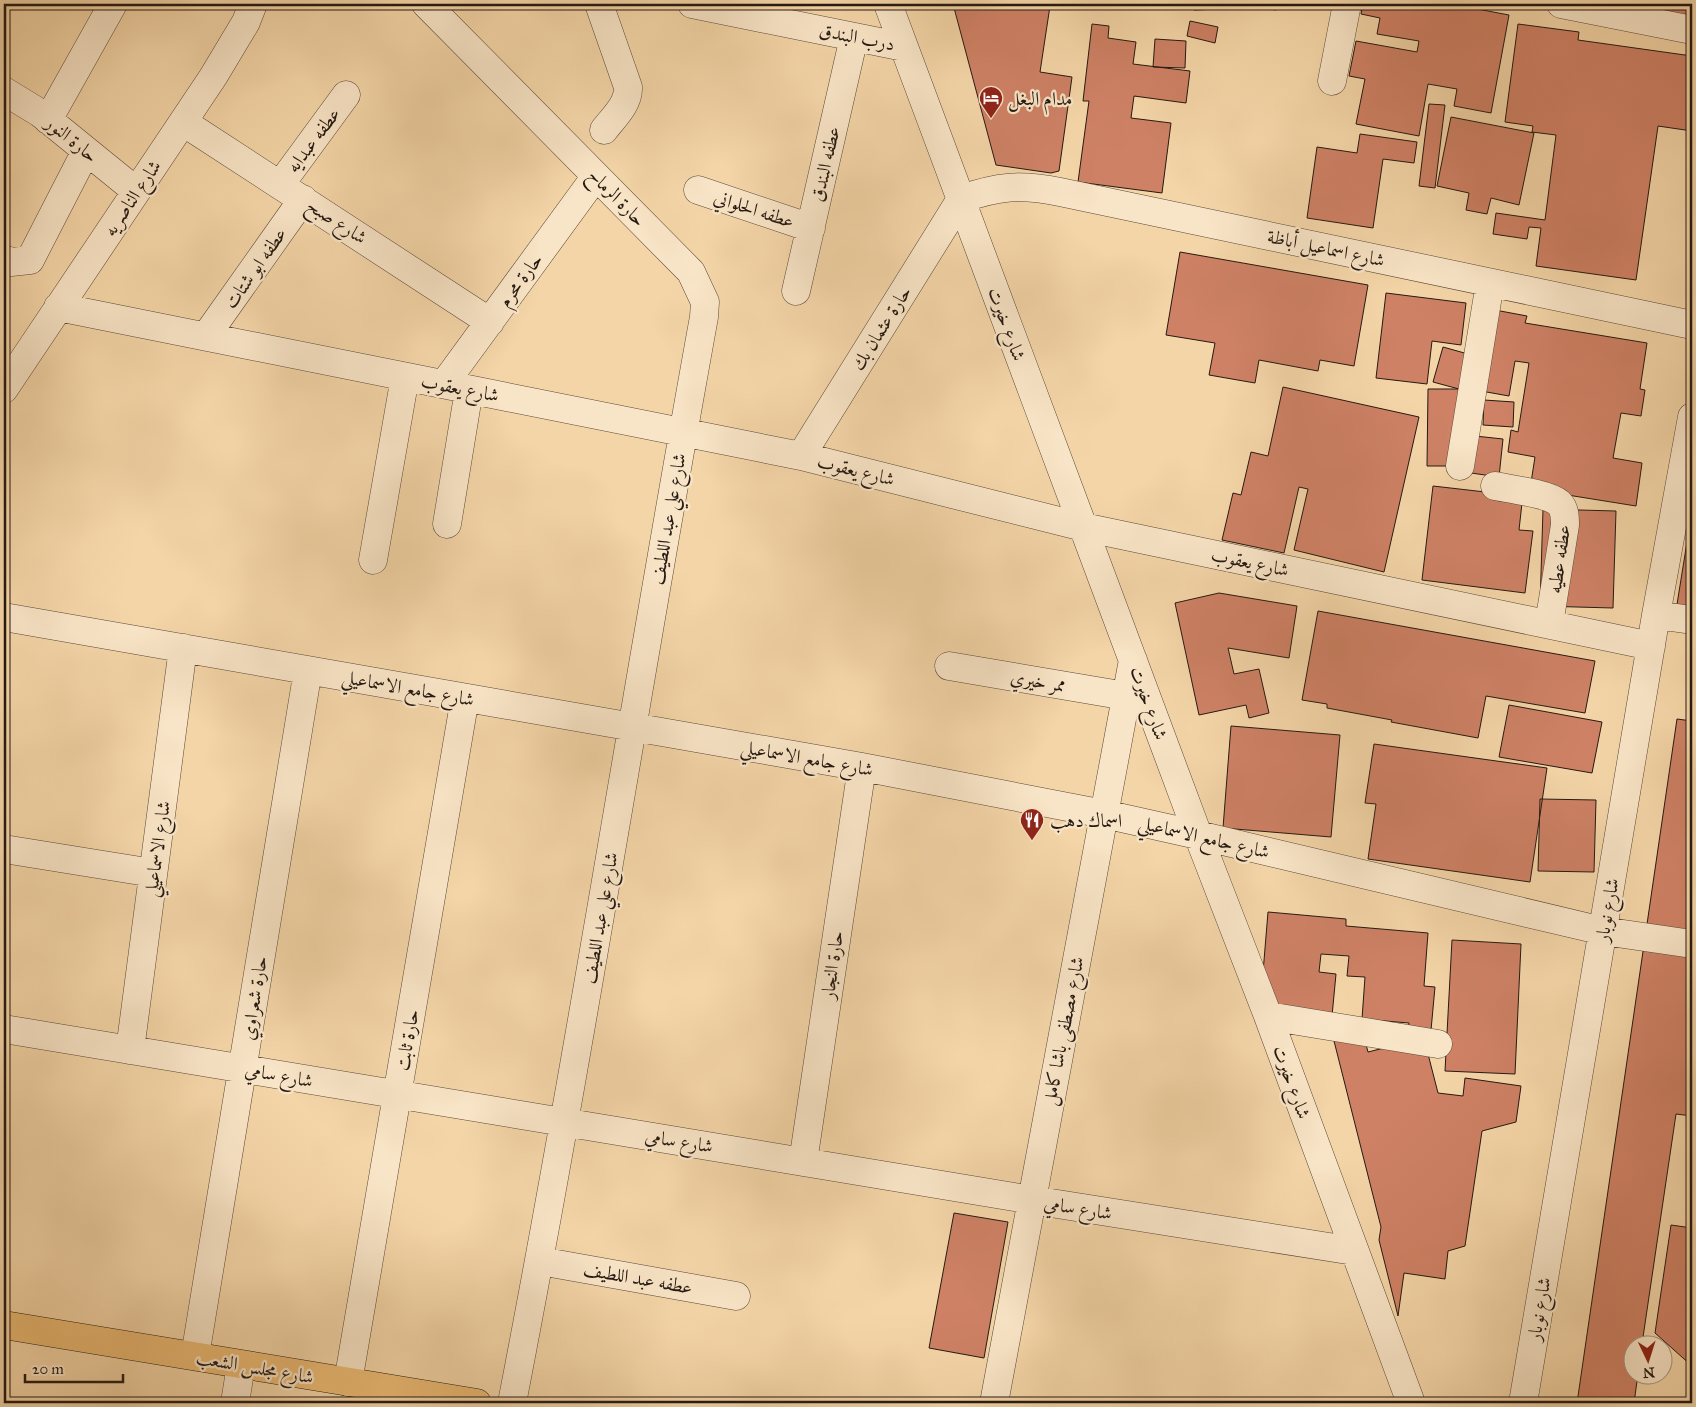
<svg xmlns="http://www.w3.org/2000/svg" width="1696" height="1407" font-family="'IM FELL Great Primer',Amiri,serif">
	<rect width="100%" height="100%" fill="#f4d5a7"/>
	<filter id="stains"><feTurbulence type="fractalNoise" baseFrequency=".004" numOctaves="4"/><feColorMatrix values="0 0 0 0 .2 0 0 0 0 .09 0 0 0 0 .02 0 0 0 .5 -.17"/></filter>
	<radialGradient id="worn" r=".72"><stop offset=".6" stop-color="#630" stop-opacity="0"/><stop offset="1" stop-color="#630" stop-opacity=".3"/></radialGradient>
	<path fill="#ce8165" stroke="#251912" d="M953,4H1037L1050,6L1040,72L1072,77L1059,171L1051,173L996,165Z
		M1194,4H1219V9L1194,10Z
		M1239,4H1277L1276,10Z
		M1363,4H1451L1509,15L1491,113L1454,106L1457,89L1428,84L1419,136L1356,124L1365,79L1349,76L1356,41L1417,52L1419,41L1377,34L1380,18L1361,14Z
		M1574,4H1692V29Z
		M1190,21L1218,27L1215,43L1187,36Z
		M1092,24L1109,26L1108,38L1136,42L1133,64L1190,71L1186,103L1134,96L1131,118L1171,123L1162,193L1078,182L1089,101H1083Z
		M1518,24L1579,32L1578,40L1692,56V131L1658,126L1636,280L1536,266L1541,228L1529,227L1527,239L1493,234L1496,213L1545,220L1556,135L1532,132L1533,126L1505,122Z
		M1155,39L1186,41L1185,68L1153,67Z
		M1429,104L1445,105L1435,188L1419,186Z
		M1451,117L1534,133L1519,205L1491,198L1487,214L1466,210L1469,193L1437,186Z
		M1360,134L1417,142L1414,163L1383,159L1373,228L1307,218L1317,147L1357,153Z
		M1180,252L1368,285L1354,366L1320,360L1318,371L1259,360L1255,383L1209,375L1215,343L1166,335Z
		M1386,293L1466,303L1461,345L1432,341L1427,384L1376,378Z
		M1495,310L1527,316L1525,323L1647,343L1640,389L1645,390L1641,416L1621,413L1613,458L1642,463L1636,506L1530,489L1535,457L1508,452L1511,430L1518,432L1529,363L1515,361L1509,396L1481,391Z
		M1443,347L1468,354L1459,389L1433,382Z
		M1283,387L1419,417L1384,572L1294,550L1308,489L1299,487L1284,553L1222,540L1233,493L1241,495L1251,452L1268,456Z
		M1428,389H1465L1461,466H1427Z
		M1484,400L1514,402L1513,427L1483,425Z
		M1475,436L1503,439L1499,477L1471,473Z
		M1524,485L1519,530L1533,531L1525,593L1422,580L1433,486L1494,493Z
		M1543,509L1616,511L1613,608L1540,606Z
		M1687,542L1692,543V626L1674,623Z
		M1219,593L1297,606L1289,658L1228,648L1234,674L1259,669L1269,713L1249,718L1246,705L1199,715L1175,603Z
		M1318,611L1595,661L1585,713L1486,696L1478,738L1391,722L1392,720L1327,708V704L1302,700Z
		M1509,705L1602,722L1592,773L1499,757Z
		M1677,719L1692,721V1116L1676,1114L1642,1344H1634V1374H1638L1634,1403H1577Z
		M1231,726L1340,735L1331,837L1223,828Z
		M1374,744L1547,768L1530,882L1368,859L1376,804L1365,803Z
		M1540,799L1596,800L1594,872L1538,871Z
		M1268,912L1346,919V926L1428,933L1424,986L1435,987L1430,1041L1408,1040L1409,1023L1362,1019L1365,977L1347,976L1349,956L1321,954L1319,972L1336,974L1332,1016L1260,1009Z
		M1452,940L1521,944L1515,1074L1445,1071Z
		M1363,1033L1368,1052L1384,1048L1428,1054L1438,1093L1463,1096L1465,1078L1521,1086L1516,1122L1482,1131L1465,1246L1448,1251L1445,1279L1404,1273L1398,1316L1379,1240L1381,1227L1334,1041Z
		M954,1213L1008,1222L984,1358L929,1348Z
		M1671,1225L1692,1228V1366L1655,1333Z"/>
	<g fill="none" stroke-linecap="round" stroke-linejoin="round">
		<g stroke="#594837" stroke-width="29">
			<path id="minor" d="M426,4L691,272L705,302L704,317C638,679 582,1042 512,1403
				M599,4L628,87C629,104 613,118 604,130
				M692,4L904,47
				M888,4L1198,835L1268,1016L1411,1403
				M1561,4L1692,30
				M1332,81L1347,4
				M4,91L40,113L136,191
				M48,120L113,4
				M183,122L490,322
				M280,185L346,95
				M698,190L811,228
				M4,259L11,262L30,260L86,151
				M796,291L854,37
				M58,307L801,456L1083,527L1651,646
				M206,336L303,199
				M444,384L596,176
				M4,389L213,77L246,22L253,4
				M801,456L961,199C999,186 1020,184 1060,192L1692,325
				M1460,466L1490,283
				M1495,486C1510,489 1549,494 1559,503C1565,509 1565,517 1565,525L1549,624
				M447,524L469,390
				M373,560L405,377
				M1656,615L1692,620
				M4,617L862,767L1104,814L1198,835L1603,931L1692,944
				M949,666L1126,696
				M4,849L153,873
				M1268,1016L1438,1044
				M4,1029L1032,1200L1354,1251
				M130,1050L183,648
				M803,1162L862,767
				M540,1261L736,1296
				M195,1356L308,670
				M348,1382L465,698
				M235,1403L241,1365
				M994,1403L1133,660
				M1523,1403L1656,615L1692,417"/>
		</g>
		<g stroke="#251912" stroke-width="29">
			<path id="major" d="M4,1325L477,1403"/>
		</g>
		<use href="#minor" stroke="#f8e4c6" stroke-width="28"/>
		<use href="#major" stroke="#eaba74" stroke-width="28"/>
	</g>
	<defs>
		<g id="hotel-pin" transform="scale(1.25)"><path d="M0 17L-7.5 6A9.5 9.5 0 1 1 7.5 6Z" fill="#8f2418" stroke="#f8e4c6"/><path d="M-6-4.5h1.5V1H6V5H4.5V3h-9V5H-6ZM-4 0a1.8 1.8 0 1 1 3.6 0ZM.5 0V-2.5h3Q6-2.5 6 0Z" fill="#fff"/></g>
		<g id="restaurant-pin" transform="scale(1.25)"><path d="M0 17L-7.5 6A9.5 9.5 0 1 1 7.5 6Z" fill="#8f2418" stroke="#f8e4c6"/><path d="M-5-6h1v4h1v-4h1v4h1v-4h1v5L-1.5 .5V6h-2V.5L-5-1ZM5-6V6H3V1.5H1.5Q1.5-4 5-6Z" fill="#fff"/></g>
	</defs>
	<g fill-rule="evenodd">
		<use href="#hotel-pin" x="991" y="98"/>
		<use href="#restaurant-pin" x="1032" y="820"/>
	</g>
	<g text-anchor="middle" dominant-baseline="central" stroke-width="4.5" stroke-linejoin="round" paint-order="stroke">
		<g font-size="19" fill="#251912" stroke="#f8e4c6">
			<text transform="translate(857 37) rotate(11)">درب البندق</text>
			<text transform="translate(72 139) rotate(39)">حارة النور</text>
			<text transform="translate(313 140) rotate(-53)">عطفه عبدايه</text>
			<text transform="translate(825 164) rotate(-77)">عطفه البندق</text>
			<text transform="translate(617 197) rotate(45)">حارة الرماح</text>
			<text transform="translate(132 198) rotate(-56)">شارع الناصريه</text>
			<text transform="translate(754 209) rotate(18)">عطفه الحلواني</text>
			<text transform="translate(337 221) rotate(33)">شارع صبح</text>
			<text transform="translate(1326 248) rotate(12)">شارع اسماعيل أباظة</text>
			<text transform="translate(255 268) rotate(-55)">عطفه ابو شتات</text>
			<text transform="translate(520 280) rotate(-54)">حارة محرم</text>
			<text transform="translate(1007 324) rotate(70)">شارع خيرت</text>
			<text transform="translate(881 328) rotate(-58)">حارة عثمان بك</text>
			<text transform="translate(460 388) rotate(11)">شارع يعقوب</text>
			<text transform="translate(856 470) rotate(14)">شارع يعقوب</text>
			<text transform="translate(668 519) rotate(-80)">شارع علي عبد اللطيف</text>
			<text transform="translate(1559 559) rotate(-82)">عطفه عطيه</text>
			<text transform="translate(1250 562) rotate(12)">شارع يعقوب</text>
			<text transform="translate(1038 681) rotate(9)">ممر خيري</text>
			<text transform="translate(408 688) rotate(10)">شارع جامع الاسماعيلي</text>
			<text transform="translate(1149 703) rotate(70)">شارع خيرت</text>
			<text transform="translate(807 758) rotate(10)">شارع جامع الاسماعيلي</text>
			<text transform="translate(1204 837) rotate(13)">شارع جامع الاسماعيلي</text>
			<text transform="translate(157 849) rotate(-82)">شارع الاسماعيلي</text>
			<text transform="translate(1607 910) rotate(-80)">شارع نوبار</text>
			<text transform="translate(600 918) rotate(-80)">شارع علي عبد اللطيف</text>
			<text transform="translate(832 965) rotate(-82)">حارة النجار</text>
			<text transform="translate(254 998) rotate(-81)">حارة شعراوي</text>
			<text transform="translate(1063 1031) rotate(-79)">شارع مصطفى باشا كامل</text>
			<text transform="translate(407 1040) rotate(-80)">حارة ثابت</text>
			<text transform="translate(279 1075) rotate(10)">شارع سامي</text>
			<text transform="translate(1292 1082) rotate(70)">شارع خيرت</text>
			<text transform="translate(679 1141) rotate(9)">شارع سامي</text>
			<text transform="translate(1078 1208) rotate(9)">شارع سامي</text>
			<text transform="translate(638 1278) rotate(10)">عطفه عبد اللطيف</text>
			<text transform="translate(1539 1309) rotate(-80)">شارع نوبار</text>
			<text transform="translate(255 1367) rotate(10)">شارع مجلس الشعب</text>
		</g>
		<g font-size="19" fill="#251912" stroke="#f8e4c6" text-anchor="start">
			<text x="1008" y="98">مدام البغل</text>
			<text x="1050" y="820">اسماك دهب</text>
		</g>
	</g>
	<rect width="1696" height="1407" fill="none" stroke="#f4d5a7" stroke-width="20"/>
	<rect x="5" y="5" width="1686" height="1397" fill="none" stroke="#251912" stroke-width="2.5"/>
	<rect x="10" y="10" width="1676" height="1387" fill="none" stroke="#251912"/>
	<g transform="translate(1648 1360) rotate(176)"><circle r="24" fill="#f8e4c6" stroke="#a4937e"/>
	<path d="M0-4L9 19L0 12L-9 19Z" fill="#8f2418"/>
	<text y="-8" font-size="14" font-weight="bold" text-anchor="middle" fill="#251912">N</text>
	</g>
	<path d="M25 1374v8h98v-8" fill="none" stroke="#251912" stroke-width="2.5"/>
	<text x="32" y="1374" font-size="15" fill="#251912" stroke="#f8e4c6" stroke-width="4" paint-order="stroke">20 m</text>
	<rect width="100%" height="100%" filter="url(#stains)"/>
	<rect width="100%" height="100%" fill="url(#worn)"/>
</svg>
